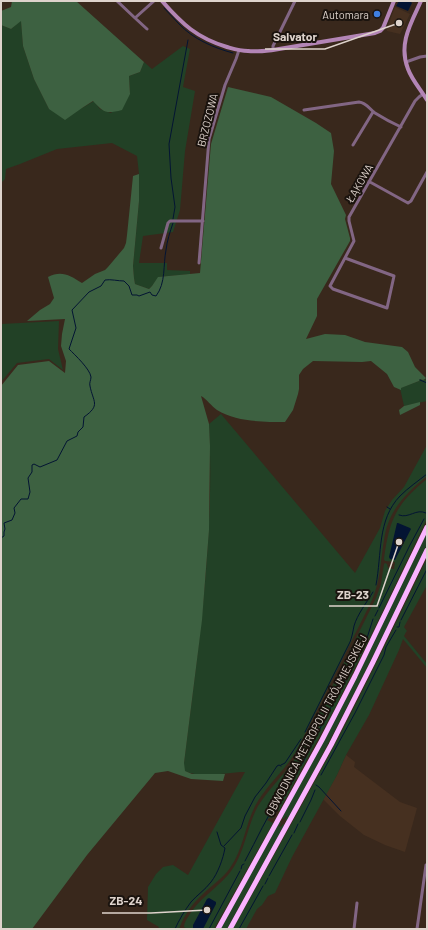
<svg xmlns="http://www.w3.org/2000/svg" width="428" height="930" font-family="Barlow,sans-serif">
	<rect width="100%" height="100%" fill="#39281c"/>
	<path fill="#463020" d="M395,7L410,14L400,34L387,31V28Z
		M346,755L355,762L354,767L400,802L417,808L405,852L385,845L364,835L340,816L323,799L337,775Z"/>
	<path fill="#224126" d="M21,20L23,46L34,79L49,109L82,108L94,101L100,109L111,113L130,94L129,76L140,72L144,62L152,69L183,46L190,49L183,87L195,91L185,151L180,210L173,232L143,236L139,263H167V270L190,271V274L159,277L152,286L149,289L135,284L134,278L133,266L139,201V174L137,156L112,143L57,149L20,164L6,169L5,179L1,183V25L11,29Z
		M59,321L58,349L63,370L49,359L17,363L1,382V324Z
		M420,379L423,380L427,379V401L404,406L400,388L419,381Z
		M221,414L355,573L380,528L385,511L392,500L404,487L427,445V476C405,494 388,511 384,540C380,563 381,579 372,600L296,752C284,771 266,786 255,806C245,826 243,850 230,868C222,879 212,885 203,894C192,904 184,915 179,929H158L159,927L147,920L148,887L156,874L163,867L173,865L188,875L245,772C226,772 203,779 184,771V763C198,651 215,537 209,424Z
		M427,479V519L366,646L334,710L279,811L274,808L273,811L275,815L273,818H269L267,820L273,823L214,929H187L184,927C184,923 186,920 188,917C198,899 215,890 228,875C245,855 246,828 258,806C270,787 287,772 299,753L376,598L381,584L384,564L385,563L387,564L388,568L394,569L395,562L385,561L384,559C389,520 396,504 427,479Z
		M427,532V545C382,638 337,730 287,820H285L287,817L286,816L284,819L282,818Z
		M427,558V585L404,627L407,631L406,632L404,636L427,664V668L403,639L399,650L369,715L346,755L337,775L292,857L275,893L268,896L262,905L257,909L246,929H233C270,862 308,795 344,727C373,671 400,614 427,558Z
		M279,822L281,823L279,826L281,827L283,824L284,825L227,929H220Z"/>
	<path fill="#3d6141" d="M12,1H76L144,62L140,72L129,76L130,94L122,110C106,114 104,113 93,101L82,108L65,120L49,109L34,79L23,46L21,21L11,29L1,25V11L11,7Z
		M228,87L271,97L316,123L331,133L334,151L331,184L346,215L345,219L350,238V241L317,299V316L306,339L325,334L345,335L365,342L402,347L408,352L415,367L426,378L425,379L423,380L420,379L419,381L401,388V390L394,387L387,374L371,361L362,362L313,361L303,369L299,375V389L298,394L293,410L285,422C263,422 237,422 217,410C211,406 207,399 201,396L209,424L210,446L209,530L202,620L184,763L185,771L192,774H225L223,781L191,779L168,771L155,773L87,855L32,929H1V386L18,365L49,361L65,373L66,361L61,346L62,334L65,319L27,321L40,310L50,304L54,298L48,277C61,270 70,275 82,283L95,274L105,270L108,267L124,248L126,243L127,235L133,176L139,174V201L133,266L134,278L135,284L149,289L152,286L158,277L200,273L211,144Z
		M420,402V405L400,415L399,410L404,406Z"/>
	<path fill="#031433" d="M399,1H410L412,3L408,11L396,6Z
		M397,523H398L410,528L411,529L395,560L390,559L389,557Z
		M209,898L216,902V904L203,929H194L193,928V925L207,899Z"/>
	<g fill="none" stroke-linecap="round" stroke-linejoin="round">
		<path stroke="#031433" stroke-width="1" d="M164,8C169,13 174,19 179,24C193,39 214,48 233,53
			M173,219L175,207L171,178L169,144L188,40
			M420,380L427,383
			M387,507L390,509
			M399,515C409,519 416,508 426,513
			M1,538L4,536V532L5,529L4,523L12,520L15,513L14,508L21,499H28L30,492L28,478L32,472V465L34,464L40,467L57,460L67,441L77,436L78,432L83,427L84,417C101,405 93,402 90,386C89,383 91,380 91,377C90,369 75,355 69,349L76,328L72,310L89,292L101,286L105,280C111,279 118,281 124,281L129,286L132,295H137L139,296L150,292L152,295L156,296C166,283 163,265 166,250C167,241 170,232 173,223
			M376,585C382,554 377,520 400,496C408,488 418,481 427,474
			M379,608L410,545L424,519
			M375,616L378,610
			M401,620L427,569
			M397,627H399L400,622
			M305,732L350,642C352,637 353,631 354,626C357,615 367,602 373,592
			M302,764L359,652L365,640L367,638L373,619
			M281,765L285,763L301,739
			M290,771L297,774
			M321,775L355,713L384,655L386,647L396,630
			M316,785L319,787L341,811
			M300,822L311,800L315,790
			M294,833L298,824
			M224,846L241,828L245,816L255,797L266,783L277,766L279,765L281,766
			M245,861C257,839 267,816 281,795C285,790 288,784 293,781
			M241,869L242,865L244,864
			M269,876L292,835
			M265,884L268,878
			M175,929C179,920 185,910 191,902C197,895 205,890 211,882C218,873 223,859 225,848L221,845L217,832
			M209,929L240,871
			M239,929L263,886"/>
		<path stroke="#826684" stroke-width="3" d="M117,1L135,18L154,1
			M135,18L147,29
			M273,50V46L295,1
			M406,62L420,57L427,56
			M304,110L359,102C367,103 369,109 375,113C383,118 392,123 401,127
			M353,145L373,112
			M370,182L408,203L411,201L427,172
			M161,248L168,223L170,221H203
			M345,258L394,276L387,308L333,289L330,286L354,241L349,221V217L415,101L419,97L423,94
			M199,263L209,139L225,85L236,59L239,50
			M354,929L357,903
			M417,929L426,865"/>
		<path stroke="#b385b6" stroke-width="4" d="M162,1C182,24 197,38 227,47C234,49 240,51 248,51C256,52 264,51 273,50L375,33L380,31L383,28L394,1
			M421,1C411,23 398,44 408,69C412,80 421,90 427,100"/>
		<path stroke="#fab4ff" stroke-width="5" d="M218,929L322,740L355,676L427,527
			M230,929L331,745L373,662L427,550"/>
	</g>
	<circle fill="#3f7fe0" stroke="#1a130e" stroke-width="1.5" cx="377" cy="14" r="4"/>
	<g text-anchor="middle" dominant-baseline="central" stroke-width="4" stroke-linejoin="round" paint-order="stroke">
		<g font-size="11" fill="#ded3cc" stroke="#1a130e" text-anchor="end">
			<text x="369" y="14">Automara</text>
		</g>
		<g font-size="11" fill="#ded3cc" stroke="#1a130e">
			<text transform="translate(207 120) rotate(-76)">BRZOZOWA</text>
			<text transform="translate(359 183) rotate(-60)">ŁĄKOWA</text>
			<text transform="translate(316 725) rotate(-62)">OBWODNICA METROPOLII TRÓJMIEJSKIEJ</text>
		</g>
	</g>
	<path fill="none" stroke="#ded3cc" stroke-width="1.5" d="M399 23L325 49H265M399 542L377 606H329M207 910L151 913H102"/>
	<g fill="#ded3cc" stroke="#1a130e" stroke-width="1.5">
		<circle cx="399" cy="23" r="4"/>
		<circle cx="399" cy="542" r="4"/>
		<circle cx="207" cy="910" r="4"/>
	</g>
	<g font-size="12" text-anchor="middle" font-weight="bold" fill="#ded3cc" stroke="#1a130e" stroke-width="4" stroke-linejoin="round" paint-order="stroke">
		<text x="295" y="41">Salvator</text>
		<text x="353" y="599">ZB-23</text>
		<text x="126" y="905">ZB-24</text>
	</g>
	<rect width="428" height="930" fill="none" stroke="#ded3cc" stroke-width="4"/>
</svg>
